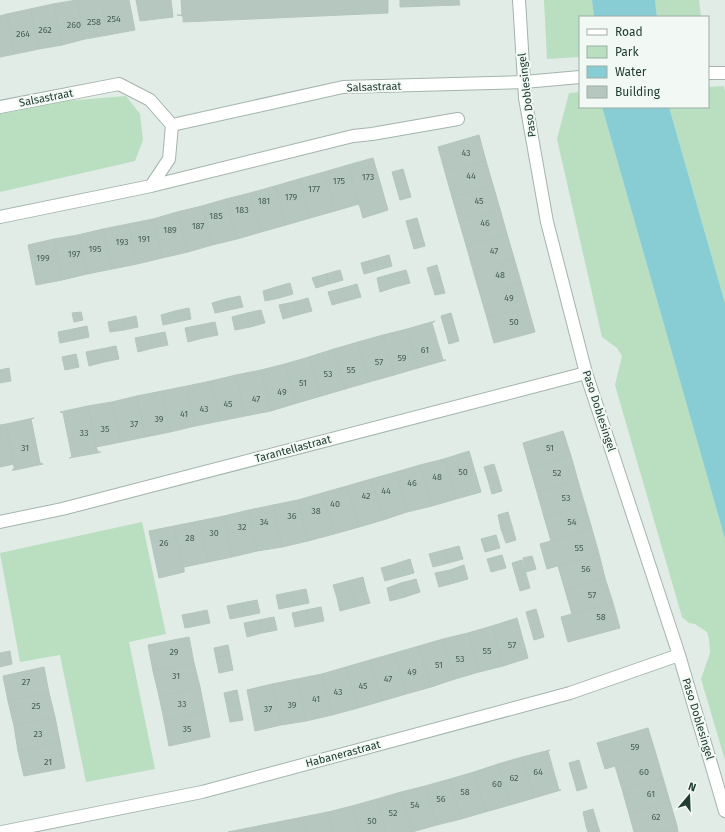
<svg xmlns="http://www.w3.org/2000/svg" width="725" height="832" font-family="'Fira Sans',sans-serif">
	<rect width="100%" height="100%" fill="#e1ece6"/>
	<path fill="#b9dec0" d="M544,0H592L594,17H580V57L547,59Z
		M655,0H699L701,17H657Z
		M724,86L725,92V303L669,107H708V87Z
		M580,92V107H602L725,539V760L701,679L710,653L709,639L707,632L695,624L689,623L682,617L615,385L622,356L617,348L602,337L557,139L569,93Z
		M126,96L140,114L143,140L135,161L0,192V114L66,101Z
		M142,522L166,634L129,642L155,769L86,782L60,655L20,662L0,553Z"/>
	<path fill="#87cdd3" d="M592,0H655L657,17H594Z
		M602,107H669L725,303V539Z"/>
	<path fill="#b6c7bf" stroke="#b3c6bd" d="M77,0L85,39L62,45L53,4Z
		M77,0H101L108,35L85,39Z
		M101,0H129L135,30L108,35Z
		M136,0H171L173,17L140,21Z
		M181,0H388V13L183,22V16L177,15H182Z
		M400,0H459L460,5L400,7Z
		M53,4L62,45L39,49L30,9Z
		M30,9L39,49L15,54L7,14Z
		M7,14L15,54L0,57V16Z
		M479,135L486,161L445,172L438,147Z
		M373,158L388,210L363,218L348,165Z
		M486,161L493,185L452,197L445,172Z
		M348,165L359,204L335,211L324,172Z
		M403,169L407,183L396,186L392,172Z
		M324,172L335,211L310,218L299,179Z
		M299,179L310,218L286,225L275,186Z
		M407,183L411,197L400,200L396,186Z
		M493,185L500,209L459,221L452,197Z
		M275,186L286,225L261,232L250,193Z
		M250,193L261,232L237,239L226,199Z
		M226,199L237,239L212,245L202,206Z
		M202,206L212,245L188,252L177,212Z
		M500,209L507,234L466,245L459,221Z
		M177,212L188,252L162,258L153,219Z
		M417,218L421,232L410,235L406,221Z
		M153,219L162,258L137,264L128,224Z
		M128,224L137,264L112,269L103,229Z
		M103,229L112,269L87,274L78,235Z
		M421,232L425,246L414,249L410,235Z
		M507,234L514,258L473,270L466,245Z
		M78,235L87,274L62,280L54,239Z
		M54,239L62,280L36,285L28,245Z
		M389,255L392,266L378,270L375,259Z
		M514,258L521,282L480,294L473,270Z
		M375,259L378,270L364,274L361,263Z
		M437,265L441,279L431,282L427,268Z
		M340,270L343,280L329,284L326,274Z
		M406,270L410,283L395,287L391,274Z
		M326,274L329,284L316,288L312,278Z
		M391,274L395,287L380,292L377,278Z
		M441,279L445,293L435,295L431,282Z
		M521,282L528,307L487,318L480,294Z
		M290,283L293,294L279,298L276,287Z
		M357,284L361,297L346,301L343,288Z
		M276,287L279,298L265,301L263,291Z
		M343,288L346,301L332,305L328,292Z
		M240,296L243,307L229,310L226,299Z
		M308,298L312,311L297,315L294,302Z
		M226,299L229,310L215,313L212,303Z
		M294,302L297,315L283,319L279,305Z
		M528,307L535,332L494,343L487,318Z
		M189,308L191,319L177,322L175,311Z
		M261,310L265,323L250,327L247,313Z
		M175,311L177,322L163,325L161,315Z
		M81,312L83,320L74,322L72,313Z
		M247,313L250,327L235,330L232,317Z
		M451,313L455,327L445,330L441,316Z
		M136,316L138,327L124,330L122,319Z
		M122,319L124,330L110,332L108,322Z
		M435,321L432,323L443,360H446L418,368L407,329Z
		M215,322L218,335L203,338L200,325Z
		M200,325L203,338L188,342L185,328Z
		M87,326L89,337L75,340L73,329Z
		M455,327L459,341L449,344L445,330Z
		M73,329L75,340L60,343L58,332Z
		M407,329L418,368L394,375L383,335Z
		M165,332L168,345L153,348L150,335Z
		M150,335L153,348L138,352L135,338Z
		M383,335L394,375L369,382L358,342Z
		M358,342L369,382L345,389L334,349Z
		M116,346L119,359L104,362L101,349Z
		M101,349L104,362L89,366L86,352Z
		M334,349L345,389L321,396L309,357Z
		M76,354L79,367L65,370L62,357Z
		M309,357L321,396L297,403L285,364Z
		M285,364L297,403L271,411L261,370Z
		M9,368L11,381L0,383V370Z
		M261,370L271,411L245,416L236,375Z
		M236,375L245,416L220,421L211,381Z
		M211,381L220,421L195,426L187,386Z
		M187,386L195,426L170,432L162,391Z
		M162,391L170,432L145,437L137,396Z
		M137,396L145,437L121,442L112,402Z
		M112,402L121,442L96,447L98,452H101L97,453L88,406Z
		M88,406L97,453L69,458L72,457L63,413L60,412Z
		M34,418L31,419L40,463L43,464L15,470L6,424Z
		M6,424L15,470H12L14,469V464L0,467V425Z
		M563,431L571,456L530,468L523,443Z
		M469,451L481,492L456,499L444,459Z
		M571,456L578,481L537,492L530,468Z
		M444,459L456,499L432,506L420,465Z
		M494,464L498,477L488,480L484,467Z
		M420,465L432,506L407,512L396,472Z
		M396,472L407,512L383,520L371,479Z
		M498,477L502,491L492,494L488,480Z
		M371,479L383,520L359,527L347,486Z
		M578,481L585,505L544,517L537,492Z
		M347,486L359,527L334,534L322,493Z
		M322,493L334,534L308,541L298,500Z
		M298,500L308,541L282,547L273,505Z
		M273,505L282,547L257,551L249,510Z
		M585,505L592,529L551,541L544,517Z
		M249,510L257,551L232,557L224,516Z
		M508,512L512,526L501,529L498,515Z
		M224,516L232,557L208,562L199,521Z
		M199,521L208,562L184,567V572L174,526Z
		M174,526L184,572L159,578L149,531Z
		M512,526L516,540L506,543L501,529Z
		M592,529L599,554L547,569L540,544Z
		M496,535L500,548L485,552L481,539Z
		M459,546L463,559L448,563L444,550Z
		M444,550L448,563L433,567L429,554Z
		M599,554L605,578L565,590L558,566Z
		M502,555L506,568L491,572L487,559Z
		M532,556L536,569L526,572L523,558Z
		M410,559L414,573L399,577L395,564Z
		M522,560L526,574L516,577L512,563Z
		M395,564L399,577L385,581L381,568Z
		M464,565L468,579L454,583L450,570Z
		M450,570L454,583L439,587L435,573Z
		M526,574L530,588L520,591L516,577Z
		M363,577L366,590L352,594L348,581Z
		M605,578L613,603L572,614L565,590Z
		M416,579L420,592L405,597L401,583Z
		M348,581L352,594L337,598L333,585Z
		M401,583L405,597L390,601L387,588Z
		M306,589L309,603L294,606L291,592Z
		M366,590L370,603L355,607L352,594Z
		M291,592L294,606L279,609L276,595Z
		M352,594L355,607L340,611L337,598Z
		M257,600L260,613L245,616L242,603Z
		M242,603L245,616L230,619L227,606Z
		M613,603L620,628L568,642L561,617Z
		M321,607L324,621L309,624L306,610Z
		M536,609L540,623L530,626L526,612Z
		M207,610L210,623L195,626L193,613Z
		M306,610L309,624L295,627L292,613Z
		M193,613L195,626L185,628L182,615Z
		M274,617L277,630L262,633L259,620Z
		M517,618L528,658L503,666L492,626Z
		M259,620L262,633L247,637L244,623Z
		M540,623L544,637L534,640L530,626Z
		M492,626L503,666L479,672L468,633Z
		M468,633L479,672L455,679L443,639Z
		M189,637L194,663L153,671L148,645Z
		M443,639L455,679L431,687L419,646Z
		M228,645L230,655L216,658L214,648Z
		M419,646L431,687L406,694L395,653Z
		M10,651L12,664L0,667V653Z
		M395,653L406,694L382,701L370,660Z
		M230,655L233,670L219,673L216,658Z
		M370,660L382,701L358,708L346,667Z
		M194,663L200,687L159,696L153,671Z
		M44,667L49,693L8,701L3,676Z
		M346,667L358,708L332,715L322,674Z
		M322,674L332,715L306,721L297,679Z
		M297,679L306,721L281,725L272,684Z
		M272,684L281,725L255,731L247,690Z
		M200,687L205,712L164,720L159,696Z
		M237,690L240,705L227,707L224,693Z
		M49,693L55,717L14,726L8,701Z
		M240,705L243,720L230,722L227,707Z
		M205,712L210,737L169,746L164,720Z
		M55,717L60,742L18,751L14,726Z
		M648,728L656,754L605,769L597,743Z
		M60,742L65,768L24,776L18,751Z
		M550,750L548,751L559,790H561L534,798L522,757Z
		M656,754L663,778L622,789L615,766Z
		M522,757L534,798L510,805L498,764Z
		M579,760L583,774L573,777L569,763Z
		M498,764L510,805L485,812L474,772Z
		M474,772L485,812L461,819L450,779Z
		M583,774L587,788L577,791L573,777Z
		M663,778L670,802L629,814L622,789Z
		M450,779L461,819L437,825L425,786Z
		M425,786L437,825L412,832L401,792Z
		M401,792L412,832H386L377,799Z
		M377,799L386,832H359L352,806Z
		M670,802L677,826L658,832H634L629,814Z
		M352,806L359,832H332L328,812Z
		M593,809L597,823L586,826L583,812Z
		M328,812L332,832H306L303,817Z
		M303,817L306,832H280L278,822Z
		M278,822L280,832H254L253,827Z
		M597,823L600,832H588L586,826Z
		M677,826L678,832H658Z
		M253,827L254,832H228Z"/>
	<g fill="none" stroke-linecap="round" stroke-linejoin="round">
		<g stroke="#a4b4ad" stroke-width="14">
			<path id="minor" d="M519,0L525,98L547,222L586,373L679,655L725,811
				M708,73H725
				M0,107L119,84L150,100L172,125L169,159L151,186L0,217
				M172,125L343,87L524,82L580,77
				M151,186L353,136L372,134L458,119
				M0,522L62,509L586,373
				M2,832L202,792L570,693L679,655"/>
		</g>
		<use href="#minor" stroke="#fff" stroke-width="12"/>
	</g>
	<g text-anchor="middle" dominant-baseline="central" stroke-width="4" stroke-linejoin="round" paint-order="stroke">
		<g font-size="9" fill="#466056">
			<text x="114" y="19">254</text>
			<text x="94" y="22">258</text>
			<text x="74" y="25">260</text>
			<text x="45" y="30">262</text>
			<text x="23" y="34">264</text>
			<text x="466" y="153">43</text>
			<text x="471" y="176">44</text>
			<text x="368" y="177">173</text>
			<text x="339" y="181">175</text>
			<text x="314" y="189">177</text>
			<text x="291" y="197">179</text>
			<text x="264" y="201">181</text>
			<text x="479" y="201">45</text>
			<text x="242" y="210">183</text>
			<text x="216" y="216">185</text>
			<text x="485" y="223">46</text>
			<text x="198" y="226">187</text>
			<text x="170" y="230">189</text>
			<text x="144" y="239">191</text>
			<text x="122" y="242">193</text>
			<text x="95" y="249">195</text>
			<text x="494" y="251">47</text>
			<text x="74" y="254">197</text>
			<text x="43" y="258">199</text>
			<text x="500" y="275">48</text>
			<text x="509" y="298">49</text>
			<text x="514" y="322">50</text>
			<text x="425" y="350">61</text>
			<text x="402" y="358">59</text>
			<text x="379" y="362">57</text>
			<text x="351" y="370">55</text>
			<text x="328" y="374">53</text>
			<text x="303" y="383">51</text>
			<text x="282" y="392">49</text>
			<text x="256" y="399">47</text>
			<text x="228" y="404">45</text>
			<text x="204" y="409">43</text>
			<text x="184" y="414">41</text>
			<text x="159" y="419">39</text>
			<text x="134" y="424">37</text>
			<text x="105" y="429">35</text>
			<text x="84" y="433">33</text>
			<text x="25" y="448">31</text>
			<text x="550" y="448">51</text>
			<text x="463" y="472">50</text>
			<text x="557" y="473">52</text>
			<text x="437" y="477">48</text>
			<text x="412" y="483">46</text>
			<text x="386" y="491">44</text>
			<text x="366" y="496">42</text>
			<text x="566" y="498">53</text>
			<text x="335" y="504">40</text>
			<text x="316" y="511">38</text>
			<text x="292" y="516">36</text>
			<text x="264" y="522">34</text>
			<text x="572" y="522">54</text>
			<text x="242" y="527">32</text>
			<text x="214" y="533">30</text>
			<text x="190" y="538">28</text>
			<text x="164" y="543">26</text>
			<text x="579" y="548">55</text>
			<text x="586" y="569">56</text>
			<text x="592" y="595">57</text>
			<text x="601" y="617">58</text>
			<text x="512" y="645">57</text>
			<text x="487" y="651">55</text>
			<text x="174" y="652">29</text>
			<text x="460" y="659">53</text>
			<text x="439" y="665">51</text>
			<text x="412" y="672">49</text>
			<text x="176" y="676">31</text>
			<text x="388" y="679">47</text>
			<text x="26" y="682">27</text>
			<text x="363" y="686">45</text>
			<text x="338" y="692">43</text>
			<text x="316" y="699">41</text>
			<text x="182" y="704">33</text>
			<text x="292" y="705">39</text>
			<text x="36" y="706">25</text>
			<text x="268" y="709">37</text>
			<text x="187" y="729">35</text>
			<text x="38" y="734">23</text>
			<text x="635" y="747">59</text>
			<text x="48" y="762">21</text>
			<text x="538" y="772">64</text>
			<text x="644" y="772">60</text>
			<text x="514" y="778">62</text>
			<text x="497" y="784">60</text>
			<text x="465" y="792">58</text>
			<text x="651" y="794">61</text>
			<text x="441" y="799">56</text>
			<text x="415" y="805">54</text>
			<text x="393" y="813">52</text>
			<text x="656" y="817">62</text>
			<text x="372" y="821">50</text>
		</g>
		<g font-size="11" fill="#213d33" stroke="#f2f8f4">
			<text transform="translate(374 87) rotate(-2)">Salsastraat</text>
			<text transform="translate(527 95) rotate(-97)">Paso Doblesingel</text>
			<text transform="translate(46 98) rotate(-11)">Salsastraat</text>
			<text transform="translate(599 411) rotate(72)">Paso Doblesingel</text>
			<text transform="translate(293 449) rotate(-15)">Tarantellastraat</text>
			<text transform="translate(698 719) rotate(73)">Paso Doblesingel</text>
			<text transform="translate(343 754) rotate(-15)">Habanerastraat</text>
		</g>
	</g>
	<rect x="579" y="16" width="130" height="92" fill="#f2f8f4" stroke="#9eada7"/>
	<rect x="587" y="29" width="20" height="6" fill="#ffffff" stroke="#9eada7"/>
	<text x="615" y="36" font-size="12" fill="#213d33">Road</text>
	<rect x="587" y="46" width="20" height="12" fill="#b9dec0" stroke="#9eada7"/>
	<text x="615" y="56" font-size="12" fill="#213d33">Park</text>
	<rect x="587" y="66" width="20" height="12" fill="#87cdd3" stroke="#9eada7"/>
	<text x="615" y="76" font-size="12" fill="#213d33">Water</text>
	<rect x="587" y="86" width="20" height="12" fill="#b6c7bf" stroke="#9eada7"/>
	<text x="615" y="96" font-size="12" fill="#213d33">Building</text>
	<g transform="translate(689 796) rotate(19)" stroke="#f2f8f4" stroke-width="3" paint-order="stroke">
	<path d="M0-3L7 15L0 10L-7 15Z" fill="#213d33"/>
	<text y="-6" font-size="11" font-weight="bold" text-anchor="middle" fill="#213d33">N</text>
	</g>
</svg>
